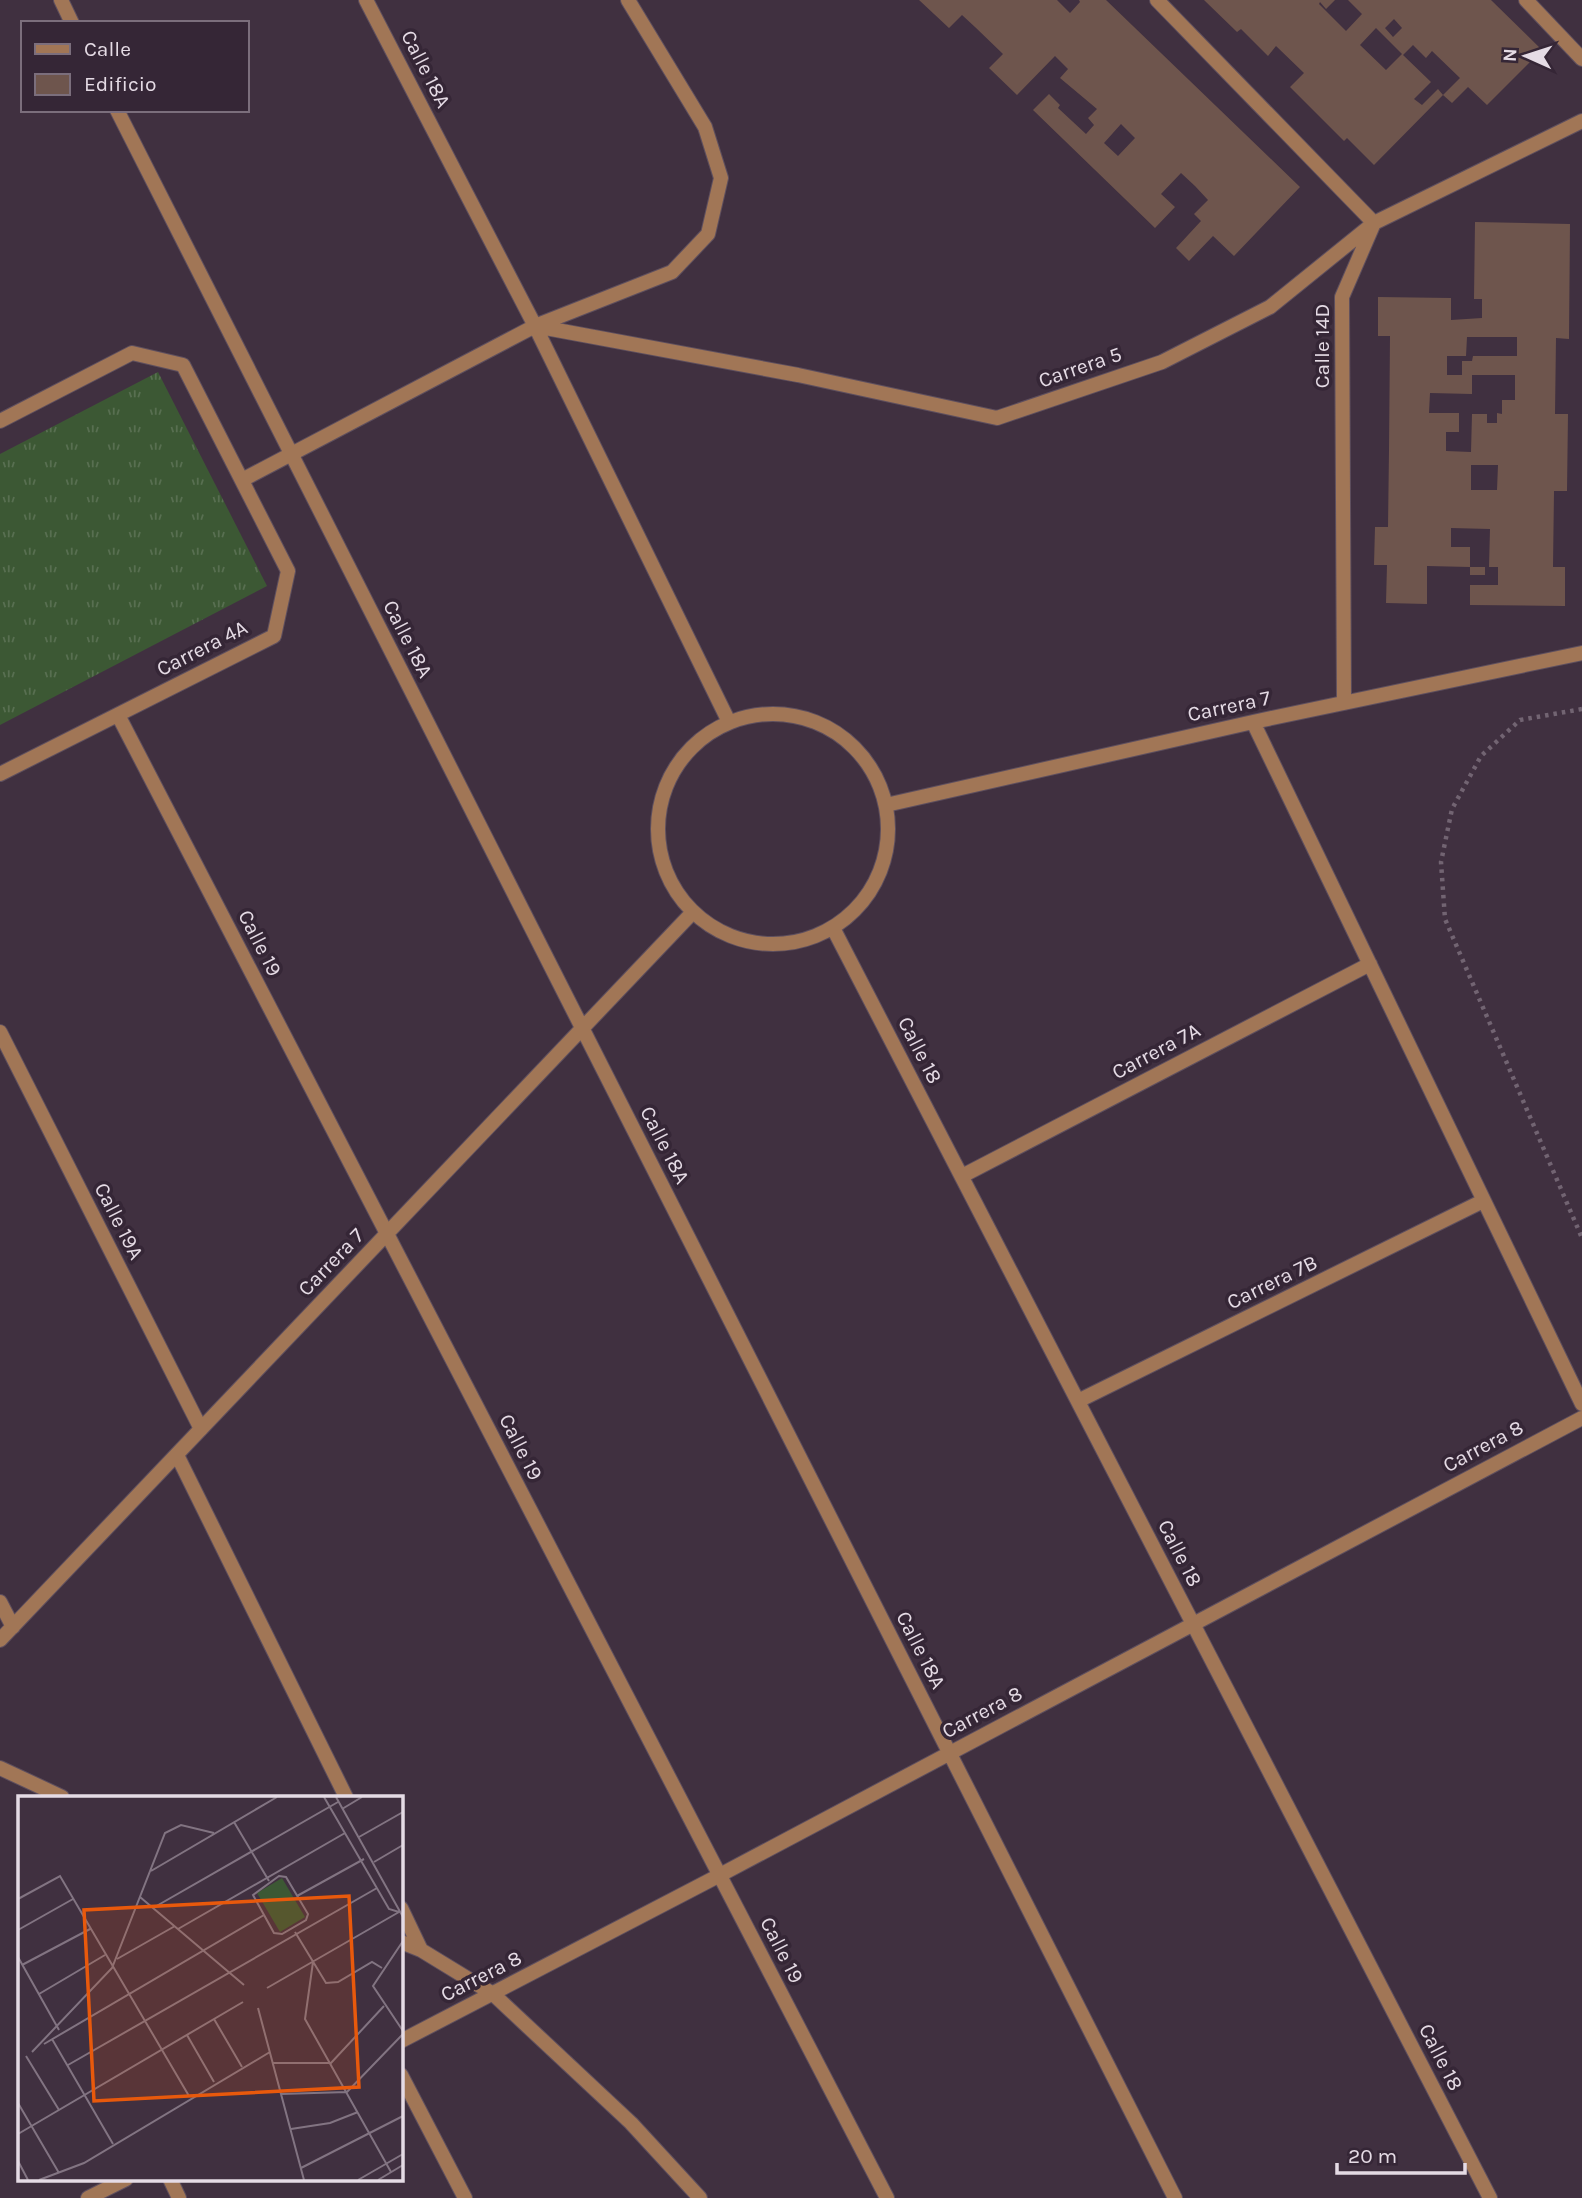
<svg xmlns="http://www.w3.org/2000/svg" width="1582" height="2198" font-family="Karla,sans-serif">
	<defs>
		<pattern id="grass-tufts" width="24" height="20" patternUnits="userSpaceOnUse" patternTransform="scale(1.75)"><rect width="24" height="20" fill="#3c5834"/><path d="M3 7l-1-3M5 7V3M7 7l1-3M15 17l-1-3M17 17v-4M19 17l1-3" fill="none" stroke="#586f51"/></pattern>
	</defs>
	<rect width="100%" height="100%" fill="#403040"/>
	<path fill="url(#grass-tufts)" d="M158,372L267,586L0,725V454Z"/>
	<path fill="#6e554d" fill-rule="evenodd" d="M919,0H1057L1070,13L1080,2L1079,0H1106L1300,187L1234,256L1213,236L1189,261L1176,248L1201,221L1194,214L1208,200L1195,186L1181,173L1161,194L1175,207L1155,228L1033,110L1049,94L1060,105L1058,108L1086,134L1094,125L1088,118L1097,109L1060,78L1068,69L1055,56L1017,95L989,68L1003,54L975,27L962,15L949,28ZM1121,124L1135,138L1118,156L1104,143Z
		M1204,0H1335L1326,9L1320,2L1319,4L1346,31L1362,14L1348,0H1491L1542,50L1487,105L1468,87L1452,103L1443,95L1460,78L1432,51L1426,58L1413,45L1403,55L1431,82L1414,99L1422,105L1438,89L1443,95L1374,165L1347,138L1344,141L1290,87L1304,73L1276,46L1268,56L1241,29L1237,32ZM1394,19L1402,28L1393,37L1385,28ZM1376,28L1402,54L1386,70L1360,45Z
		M1475,222L1570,224L1569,339L1556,338L1555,414H1568L1567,491H1554L1553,567H1565V606L1470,605V585H1498V567H1489L1490,529L1451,528V547H1470V567L1427,566V604L1386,603L1387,565H1374L1375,527H1388L1389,450L1390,336H1378V297L1451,298V320L1482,318V299H1474ZM1467,337H1517V356H1473L1472,361H1462V375H1447V356H1466ZM1472,375H1515V400H1502V414L1497,413V423H1487V414H1472L1471,452L1446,451V432H1459V413H1429L1430,393L1472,394ZM1471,465H1498L1497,490H1471Z
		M1470,567H1485V575H1470Z"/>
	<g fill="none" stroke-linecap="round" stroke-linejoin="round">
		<g stroke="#5e4f5e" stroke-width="16">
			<path id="street" d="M61,0L72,23
				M366,0L535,326L729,722
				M1157,0L1374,223L1342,297L1344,703
				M1526,0L1582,59
				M117,110L1175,2198
				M535,326L798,375L997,418L1162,362L1270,307L1374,223L1582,121
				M0,421L132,353L183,365L288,571L274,636L0,774
				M242,480L535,326L672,272L708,234L721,178L705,127L628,0
				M658 829a115 115 0 1 1 230 0a115 115 0 1 1-230 0Z
				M118,715L887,2198
				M1253,722L1582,1404
				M886,805L1253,722L1582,653
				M833,928L1490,2198
				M0,1032L201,1429
				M962,1176L1370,964
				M1078,1401L1483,1201
				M177,1455L346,1797
				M0,1602L13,1627
				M0,1640L693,912
				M0,1768L62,1797
				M401,1908L421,1950
				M401,1942L421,1950L493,1994L631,2123L700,2198
				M401,2041L720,1875L1582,1418
				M401,2075L465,2198
				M170,2179L179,2198
				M88,2198L126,2179"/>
		</g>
		<path stroke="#726472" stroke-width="4.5" stroke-dasharray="3.5 5" stroke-linecap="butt" d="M1582,709L1520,720L1481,756L1452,809L1441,862L1445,919L1582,1238"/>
		<use href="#street" stroke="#a17656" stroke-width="14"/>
	</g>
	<g text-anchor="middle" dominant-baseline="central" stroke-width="7" stroke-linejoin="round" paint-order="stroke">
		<g font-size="21" fill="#e5dbe5" stroke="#352636">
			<text transform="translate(426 69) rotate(63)">Calle 18A</text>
			<text transform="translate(1322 346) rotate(-90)">Calle 14D</text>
			<text transform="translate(1080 367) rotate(-19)">Carrera 5</text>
			<text transform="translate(408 639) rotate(63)">Calle 18A</text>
			<text transform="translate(202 648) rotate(-27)">Carrera 4A</text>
			<text transform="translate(1229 706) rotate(-12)">Carrera 7</text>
			<text transform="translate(260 943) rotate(63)">Calle 19</text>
			<text transform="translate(920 1050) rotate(63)">Calle 18</text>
			<text transform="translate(1156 1051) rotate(-28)">Carrera 7A</text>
			<text transform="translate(665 1145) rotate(63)">Calle 18A</text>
			<text transform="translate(119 1221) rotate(63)">Calle 19A</text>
			<text transform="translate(331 1262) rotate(-46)">Carrera 7</text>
			<text transform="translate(1272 1282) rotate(-26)">Carrera 7B</text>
			<text transform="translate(1483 1446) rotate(-28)">Carrera 8</text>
			<text transform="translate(521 1447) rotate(63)">Calle 19</text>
			<text transform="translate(1180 1553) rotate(63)">Calle 18</text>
			<text transform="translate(921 1650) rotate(63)">Calle 18A</text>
			<text transform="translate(982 1712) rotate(-28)">Carrera 8</text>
			<text transform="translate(782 1950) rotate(63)">Calle 19</text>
			<text transform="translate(481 1976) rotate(-27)">Carrera 8</text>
			<text transform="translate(1441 2057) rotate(63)">Calle 18</text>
		</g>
	</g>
	<g transform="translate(18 1796)">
		<rect width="385" height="385" fill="#403040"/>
		<path d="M264,82L287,121L262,136L239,97Z" fill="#3c5834"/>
		<path fill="none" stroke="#827482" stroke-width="2" d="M306,1L371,113L381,116M318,1L385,121M324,13L344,1M216,26L251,85M341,41L385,16M356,66L385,49M133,75L259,1M261,80L268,81L290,118L288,124L264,138L256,137L235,99ZM279,100L346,63M122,101L226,189M0,103L42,80L171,300M135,112L320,6M160,133L327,37M0,134L55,103M277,136L308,187L320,186L354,166L364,172M385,145L355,190L385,235M0,161L41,234M99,163L157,130M295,166L287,223L373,376M4,169L72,133M249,192L381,116M21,198L87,159M240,212L286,384M196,223L224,271M169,239L196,286M34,243L95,348M26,248L246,119M14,256L94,172L147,37L163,29L196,37M8,260L41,314M255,267H313L366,210M50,269L359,92M263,298L329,296L385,238M0,307L41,377M273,333L312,327L340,316M0,338L225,206M0,365L10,384M283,372L385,320M21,384L66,367L252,256M340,384L385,358M360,384L385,369"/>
		<path fill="#e8590c" fill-opacity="0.15" stroke="#e8590c" stroke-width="3.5" d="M331,100L341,291L76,305L66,114Z"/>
		<rect width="385" height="385" fill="none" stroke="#e5dbe5" stroke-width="3.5"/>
	</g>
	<rect x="21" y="21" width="228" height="91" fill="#352636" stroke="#7b6e7c" stroke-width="2"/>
	<rect x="35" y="44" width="35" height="10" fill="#a17656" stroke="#7b6e7c" stroke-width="2"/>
	<text x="84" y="56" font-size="21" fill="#e5dbe5">Calle</text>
	<rect x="35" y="74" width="35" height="21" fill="#6e554d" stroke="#7b6e7c" stroke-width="2"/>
	<text x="84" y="91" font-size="21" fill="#e5dbe5">Edificio</text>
	<g transform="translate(1526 56) rotate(273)" stroke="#352636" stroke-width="5" paint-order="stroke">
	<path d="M0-5L12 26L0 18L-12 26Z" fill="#e5dbe5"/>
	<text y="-10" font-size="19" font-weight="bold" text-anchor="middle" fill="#e5dbe5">N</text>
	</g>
	<path d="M1337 2163v10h128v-10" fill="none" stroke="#e5dbe5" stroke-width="3.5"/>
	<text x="1348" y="2163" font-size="21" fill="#e5dbe5" stroke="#352636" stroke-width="5" paint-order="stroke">20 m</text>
</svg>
